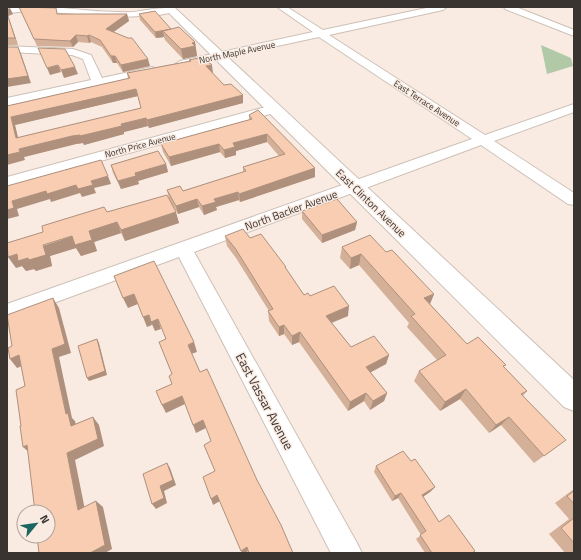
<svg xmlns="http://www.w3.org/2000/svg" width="581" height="560" font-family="'Titillium Web',sans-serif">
	<rect width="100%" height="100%" fill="#f9ebe2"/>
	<path fill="#b1c9a6" d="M541,45L571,58L573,66L547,74Z"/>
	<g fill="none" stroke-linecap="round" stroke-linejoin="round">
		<g stroke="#cdc0b7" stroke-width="2">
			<path id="minor" d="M7,7C49,3 91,14 134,12C142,11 171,5 175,10L174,12L159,15L122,17L31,11L7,13Z
				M277,7H287L323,30L431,7H447L443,10L329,35L485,135L574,104V112L494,141L574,193V205L568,204L481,145L194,252L357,543L362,553H331L179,257L7,320V304L472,139L319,37L180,67L175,64L180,61L313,32Z
				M504,7H516L574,30V36L505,9Z
				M7,46L73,49L91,55L102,78L152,67L158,70L152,73L7,106V98L91,80L83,59L72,55L7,52Z
				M273,105L277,106L279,109L277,112L7,187V177Z"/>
		</g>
		<g stroke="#cdc0b7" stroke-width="2">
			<path id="major" d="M163,7H174L574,380V411L564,407Z"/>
		</g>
		<use href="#minor" fill="#fff" fill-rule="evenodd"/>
		<use href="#major" fill="#fff" fill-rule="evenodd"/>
	</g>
	<path fill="#d5b099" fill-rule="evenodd" d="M67,7H85L78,8Z
		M7,8L13,14L8,16L18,45H7Z
		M22,13L58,14H127L129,21L113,32L150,66L123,72L117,63H113L102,47L91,42L89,43L78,42L73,47L37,46Z
		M139,14L171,29L195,42L197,56L183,59L165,40L164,37L156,38L140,20Z
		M189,60L213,73H212L224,85L243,103L149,128L148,126L124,132V134L84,145L83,143L76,144L24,157L25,160L7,106L128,79L127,73L190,61ZM138,96L141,108L18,138L15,125Z
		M249,115L315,177L240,202L239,200L216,207L217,210L204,215L199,207L178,214L172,204L179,223L125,241L121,233L94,242L97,251L81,256L76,248L50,256L52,266L36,271L34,269L26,271L22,266L16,268L107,212L169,199L167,190L183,191L243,172V167L279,156L267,142L236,151V155L225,158L220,152L171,166L163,152L161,144L249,120Z
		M166,164L168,172L138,181L139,184L121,189L113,173L111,165Z
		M302,211L357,222L355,230L322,243L302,219Z
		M225,236L250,238L286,267V269L304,295L310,296L348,316L332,323L351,347L389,355L386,364L370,372L387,393L384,401L370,410L364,401L348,411L299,342L292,345L284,334L279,336L269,321L268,311H269L236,258L227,246Z
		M342,247L386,252L434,294L430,304L453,329L467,344L504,367L527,391L523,396L555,448L534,463L501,425L489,433L460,399L440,411L414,381L419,371L437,360L407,327L409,323L359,265L350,269L340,258Z
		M411,461L435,487L430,492L423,497L439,522L472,553H425L416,539L421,535L398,498L392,501L374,472L376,466Z
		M574,489V553H565L549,534L569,519L555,503Z"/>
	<path fill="#ae907d" d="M10,8L13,14L8,16L18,45L15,38L7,13V9Z
		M127,14L129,21L108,36L106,29Z
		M171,29L163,31L164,37L156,38L155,32Z
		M76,35L78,42L73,47L70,41Z
		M89,35L91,42L89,43L87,36Z
		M195,42L197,56L183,59L181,49L192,43Z
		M18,47L21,54L31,83L7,87V79Z
		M111,56H115L117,63H113Z
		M148,59L150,66L123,72L121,65Z
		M58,65L61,72L50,75L47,68Z
		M212,65L213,73L207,74L206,66Z
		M75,67L78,74L64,78L61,70Z
		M136,89L138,96L15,125L20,146L16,138L11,117Z
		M243,95V103L149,128L147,120Z
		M146,118L148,126L124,132V134L84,145L80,136L121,124Z
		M267,134V142L236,151V155L225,158L224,150L233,143Z
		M80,135L83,143L76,144L24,157L25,160L7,165V155L19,149L72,136Z
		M219,144L220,152L171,166L169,157Z
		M166,164L168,172L138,181L139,184L121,189L118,181L135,173Z
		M315,168V177L240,202L239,194Z
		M108,176L111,184L94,188L96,193L82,197L80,193L51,202L50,199L17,209L19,216L7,219V210L12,201L46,191L91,181Z
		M238,192L239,200L216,207L217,210L204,215L202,206L214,199Z
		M197,199L199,207L178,214L176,206Z
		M176,212L179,223L125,241L121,230Z
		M117,222L121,233L94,242L97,251L81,256L76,248L50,256L52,266L36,271L34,269L26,271L22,266L16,268L8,257Z
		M357,222L355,230L322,243V235Z
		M361,254L359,265L350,269L351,258Z
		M134,294L138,304L128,308L123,298Z
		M434,294L430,304L424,298Z
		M53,298L59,308L71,353L59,357L72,418L75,421L78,434L71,426L66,414L52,349Z
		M349,306L348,316L325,325L326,316Z
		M149,315L152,325L147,327L143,317Z
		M158,319L161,329L155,331L151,322Z
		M284,325V334L279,336V327Z
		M300,332L299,342L292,345V336Z
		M97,339L99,343L107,375L89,381L87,378Z
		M194,342L197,352L191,354L188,345Z
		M19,355L27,364L17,368L10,359Z
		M389,355L386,364L364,376L366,367Z
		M466,389L460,399L440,411L445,402Z
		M366,393L364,401L348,411L350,402Z
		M387,393L384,401L370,410L373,401Z
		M182,396L185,404L166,413L162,405Z
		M93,417L99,425L104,446L75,460L86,515L78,510L67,453Z
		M509,417L501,425L489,433L496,425Z
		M203,420L206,428L196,433L193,425Z
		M27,445L31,454L23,447Z
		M167,463L170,468L176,485L164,491L167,503L156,509L152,504L160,486Z
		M435,487L430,492L418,500L422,495Z
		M401,493L398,498L392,501L395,496Z
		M217,495L220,501L213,505L211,499Z
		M96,501L103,507L112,549L105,553H90Z
		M247,547L248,551L246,553H242L241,551Z"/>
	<path fill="#f8cdb2" stroke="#ae907d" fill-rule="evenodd" d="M19,7L56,8L57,14H127L106,29L128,38H132L148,59L121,65L115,56H111L100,40L89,35L87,36L76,35L70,41L34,39Z
		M155,11L171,29L155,32L139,14Z
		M7,13L15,38H7Z
		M179,27L195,42L192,43L195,46L181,49L163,31Z
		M7,47H18L28,76L7,79Z
		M38,48L65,49L75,67L61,70L58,65L47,68Z
		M203,57L212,65L206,66L224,85L231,84L243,95L147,120L146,118L121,124L122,126L80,136V135L72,136L19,149L20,152L7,155V106L130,78L127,73L191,61L189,60ZM136,89L141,108L16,138L11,117Z
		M258,110L315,168L239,194L238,192L214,199L216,202L202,206L197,199L176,206L167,190L180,186L183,191L246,171L243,167L285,154L267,134L233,143L235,147L224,150L219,144L169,157L161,144L252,119L249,115Z
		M158,151L166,164L135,173L136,176L118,181L111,165Z
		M101,160L108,176L91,181L93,185L78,189L76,185L47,194L46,191L12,201L14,208L7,210V186Z
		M167,195L176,212L121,230L117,222L89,231L92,240L75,245L72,236L43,245L46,255L29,260L28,258L18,261L17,254L8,257L7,243L43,232L42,226L104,207L107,212Z
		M337,199L357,222L322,235L302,211Z
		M243,229L250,238L261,234L286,267H285L304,295L308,293L310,296L334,286L349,306L326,316L351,347L374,336L389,355L366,367L387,393L373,401L366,393L350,402L300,332L292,336L284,325L279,327L268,311L273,309L235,248L225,236Z
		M370,235L386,252L392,250L434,294L424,298L453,329L467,344L478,337L506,365L503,366L527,391L521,394L566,440L544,456L509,417L496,425L466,389L445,402L419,371L446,355L411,316L415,314L361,254L351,258L342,247Z
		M154,261L194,342L188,345L200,372L207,369L257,480L281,525L293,553H249L247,547L241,551L217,495L211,499L203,477L215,471L204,445L211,441L203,420L193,425L182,396L162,405L156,391L172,384L169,376L172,374L159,342L166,339L158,319L151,322L149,315L143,317L134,294L123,298L114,276Z
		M53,298L65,344L52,349L66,414L68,413L71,426L93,417L98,439L67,453L78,510L96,501L105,545L90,553H39L37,536H48V512H35L27,445L23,447L20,426H21L16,390L25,386L19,355L10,359L8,348L12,346L7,315Z
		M97,339L105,371L87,378L78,346Z
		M403,451L411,461L415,459L435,487L422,495L439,522L449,515L475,551L472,553H432L420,535L426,531L401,493L395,496L376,466Z
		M167,463L173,480L160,486L164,498L152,504L143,474Z
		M574,491V504L567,496Z
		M574,518V543L561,528Z"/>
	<g text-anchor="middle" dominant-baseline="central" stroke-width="3" stroke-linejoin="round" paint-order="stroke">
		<g font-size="9" fill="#3a3431" stroke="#f9ebe2">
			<text transform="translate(237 52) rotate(-12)">North Maple Avenue</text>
			<text transform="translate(427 103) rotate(33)">East Terrace Avenue</text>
			<text transform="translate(140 145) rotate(-15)">North Price Avenue</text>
		</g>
		<g font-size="11" fill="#3a3431" stroke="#f9ebe2">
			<text transform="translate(371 203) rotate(44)">East Clinton Avenue</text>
			<text transform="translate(291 210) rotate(-20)">North Backer Avenue</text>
		</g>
		<g font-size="13" fill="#3a3431" stroke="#f9ebe2">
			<text transform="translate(265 401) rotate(62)">East Vassar Avenue</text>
		</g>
	</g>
	<rect width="581" height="560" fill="none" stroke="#3a3431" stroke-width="16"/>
	<g transform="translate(36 524) rotate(61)"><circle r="19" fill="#f9ebe2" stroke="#ada29b"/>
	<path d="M0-3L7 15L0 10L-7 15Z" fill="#1a6762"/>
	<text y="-6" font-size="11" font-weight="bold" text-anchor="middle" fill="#3a3431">N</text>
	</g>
</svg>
